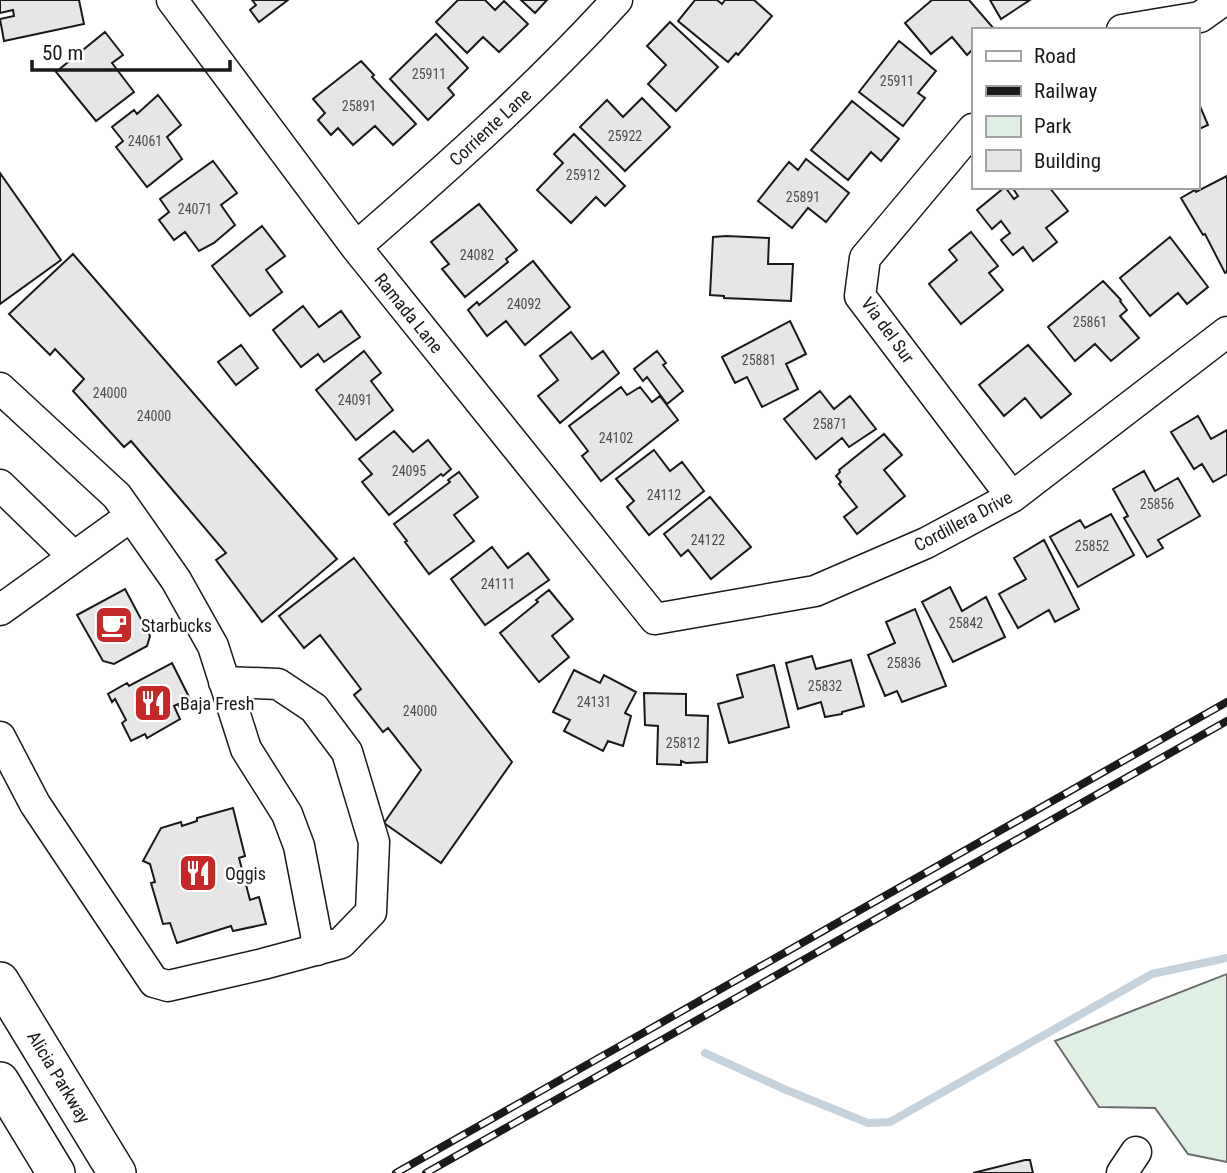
<svg xmlns="http://www.w3.org/2000/svg" width="1227" height="1173" font-family="'Roboto Condensed',sans-serif">
	<rect width="100%" height="100%" fill="#fff"/>
	<path fill="#e0efe3" stroke="#6a6a6a" stroke-width="2" d="M1227,974V1162L1188,1154L1155,1108L1099,1107L1055,1041Z"/>
	<g fill="none" stroke-linecap="round" stroke-linejoin="round">
		<path stroke="#c6d2dc" stroke-width="8" d="M705,1053L784,1089L868,1123L890,1122L1152,974L1227,958"/>
	</g>
	<path fill="#e6e6e6" stroke="#1a1a1a" stroke-width="2" d="M0,0H79L84,24L4,41L0,19L14,16L13,10L0,13Z
		M252,0H288L259,22L250,10L256,5Z
		M458,0H485L495,10L504,1L528,24L499,52L483,37L467,53L436,22Z
		M521,0H547L535,13Z
		M695,0H717L722,4L725,0H754L772,16L738,55L736,53L728,62L678,21Z
		M932,0H969L995,30H973V49L967,55L952,37L931,54L905,23Z
		M990,0H1030L1001,19Z
		M670,22L718,67L676,111L648,84L666,65L647,46Z
		M105,32L123,55L112,63L134,92L96,121L56,72Z
		M436,34L468,68L448,88L454,95L428,120L390,79Z
		M899,41L936,71L918,93L925,98L903,126L859,92Z
		M361,61L374,75L372,77L416,124L393,145L375,126L353,145L338,128L331,135L318,120L325,113L313,99Z
		M158,95L181,125L167,137L182,159L147,187L116,147L123,141L112,127L134,110L137,114Z
		M642,98L670,127L625,171L580,127L607,100L623,117Z
		M1197,99L1208,125L1197,130Z
		M852,101L899,139L881,161L871,152L848,180L811,150Z
		M574,134L625,186L605,206L596,197L571,223L537,190L563,163L554,154Z
		M806,159L849,193L826,222L808,208L792,228L758,201L789,162L798,170Z
		M213,161L237,193L221,205L235,225L214,243L199,251L185,232L174,240L159,220L169,212L160,199Z
		M0,173L61,260L0,304Z
		M1227,176V272L1225,273L1205,234L1203,235L1181,198L1195,190L1196,192Z
		M1005,187L1014,199L1018,196L1012,187H1049L1068,211L1046,228L1057,242L1033,261L1023,247L1013,255L1001,240L1010,233L1001,221L992,229L977,210Z
		M479,204L517,250L506,259L508,262L465,297L442,269L449,264L431,242Z
		M262,226L285,256L266,270L282,292L250,316L212,266Z
		M971,232L998,266L989,273L1003,290L961,324L929,284L957,260L949,250Z
		M726,236L769,238L768,264H793L791,301L724,298V296L710,295L713,237Z
		M1170,237L1208,287L1187,304L1178,293L1150,316L1120,278Z
		M73,254L337,559L262,622L216,560L226,553L131,441L124,447L73,391L84,379L55,349L50,355L9,314Z
		M533,261L570,307L525,345L506,321L487,336L468,310L477,302L479,305Z
		M1103,281L1121,300L1120,301L1127,310L1120,316L1139,338L1111,361L1095,344L1075,361L1048,327Z
		M303,306L319,327L341,311L360,337L324,362L318,354L301,367L273,330Z
		M790,321L806,354L786,364L798,389L762,407L747,377L735,383L722,357Z
		M571,332L592,359L603,351L619,373L560,423L538,396L558,380L540,356Z
		M241,345L258,368L236,385L218,362Z
		M1028,345L1071,394L1041,418L1025,398L1004,416L979,385Z
		M364,351L381,373L371,381L393,410L356,440L316,390Z
		M657,351L666,363L663,365L683,391L667,404L647,377L643,381L634,369Z
		M621,387L627,395L640,387L652,402L660,396L678,420L601,481L582,456L588,451L569,426Z
		M820,391L834,409L850,396L876,429L849,447L842,438L816,459L784,419Z
		M1198,416L1211,439L1227,430V474L1213,482L1202,464L1194,469L1171,432Z
		M394,431L413,452L428,440L451,469L443,476L441,474L389,515L362,482L372,474L359,459Z
		M884,434L902,455L884,470L905,496L857,534L844,517L857,507L839,484L841,482L836,476L840,472L839,470Z
		M654,450L670,471L682,462L704,491L649,535L627,507L634,501L616,479Z
		M1144,471L1155,491L1178,478L1200,516L1158,540L1163,548L1147,557L1124,518L1128,516L1113,489Z
		M459,472L478,497L454,515L474,541L429,574L405,542L407,541L394,524L450,482L448,480Z
		M710,497L751,547L711,579L688,550L681,556L664,534Z
		M1111,514L1134,555L1078,587L1050,537L1080,520L1085,528Z
		M1044,540L1079,609L1055,622L1049,610L1018,628L999,594L1026,579L1014,558Z
		M492,547L508,568L528,553L549,580L485,625L451,579Z
		M354,558L512,762L441,863L384,823L421,770L388,728L383,732L354,695L361,689L320,635L304,648L279,616Z
		M950,587L962,611L986,597L1005,637L953,662L922,602Z
		M125,589L150,636L147,646L114,664L103,661L77,615Z
		M549,590L573,619L552,636L569,657L539,682L500,633L538,602L536,600Z
		M915,609L946,686L902,702L897,691L885,696L868,655L895,643L886,622Z
		M812,656L816,669L851,660L864,706L842,712V714L825,717L821,702L798,709L786,663Z
		M172,663L191,701L180,708L178,704L174,706L180,719L147,738L145,734L131,741L122,723L126,720L115,699L112,702L108,694L127,683L129,686Z
		M774,665L789,727L729,743L718,704L743,697L737,675Z
		M574,670L600,683L604,675L636,692L625,713L631,716L623,746L608,741L603,751L564,731L570,720L553,712Z
		M644,693L686,694V715L708,716L707,762L686,763L681,761V765L657,764L658,726L645,725Z
		M233,808L245,856L239,858L250,900L259,897L266,924L233,931L231,926L177,943L170,923L163,924L151,883L155,882L150,864L143,861L161,828L181,822L182,826L197,821V818Z
		M1025,1160H1030L1033,1173H973Z"/>
	<g fill="none" stroke-linecap="round" stroke-linejoin="round">
		<g stroke="#1a1a1a" stroke-width="33">
			<path id="minor" d="M172,0L356,247L655,619L815,591L926,543L1012,497L1227,332
				M1122,30L1200,17L1224,0
				M973,129L865,258L860,296L1012,497
				M356,247C447,168 536,89 617,0
				M0,388L117,496L176,580L213,646L246,749L287,814L299,846L316,934L317,950
				M0,485L74,557
				M0,610L131,516
				M0,737L35,804L154,982L168,986L263,964L341,943L371,912L374,842L347,752L314,708L278,684L224,682
				M1122,1173L1136,1152"/>
		</g>
		<g stroke="#1a1a1a" stroke-width="40">
			<path id="major" d="M0,981L117,1173
				M0,1081L56,1173"/>
		</g>
		<use href="#minor" stroke="#fff" stroke-width="30"/>
		<use href="#major" stroke="#fff" stroke-width="37"/>
		<g stroke="#1a1a1a" stroke-width="8">
			<path id="rail" d="M396,1173L1227,702
				M426,1173L1227,721"/>
		</g>
		<use href="#rail" stroke="#fff" stroke-width="5" stroke-dasharray="16" stroke-linecap="butt"/>
	</g>
	<defs>
		<g id="cafe-square" transform="scale(2.0125)"><rect x="-9" y="-9" width="18" height="18" rx="4" fill="#c62828" stroke="#fff"/><path d="M-5.5-4.5H6V0H3Q3 3.5 0 3.5H-2.5Q-5.5 3.5-5.5 0ZM3-3.2v2h1.7v-2ZM-6 4.5H4V6H-6Z" fill="#fff"/></g>
		<g id="restaurant-square" transform="scale(2.0125)"><rect x="-9" y="-9" width="18" height="18" rx="4" fill="#c62828" stroke="#fff"/><path d="M-5-6h1v4h1v-4h1v4h1v-4h1v5L-1.5 .5V6h-2V.5L-5-1ZM5-6V6H3V1.5H1.5Q1.5-4 5-6Z" fill="#fff"/></g>
	</defs>
	<g fill-rule="evenodd">
		<use href="#cafe-square" x="114" y="625"/>
		<use href="#restaurant-square" x="153" y="703"/>
		<use href="#restaurant-square" x="198" y="873"/>
	</g>
	<g text-anchor="middle" dominant-baseline="central" stroke-width="5" stroke-linejoin="round" paint-order="stroke">
		<g font-size="14" fill="#4d4d4d">
			<text x="429" y="74">25911</text>
			<text x="897" y="81">25911</text>
			<text x="359" y="106">25891</text>
			<text x="625" y="136">25922</text>
			<text x="145" y="141">24061</text>
			<text x="583" y="175">25912</text>
			<text x="803" y="197">25891</text>
			<text x="195" y="209">24071</text>
			<text x="477" y="255">24082</text>
			<text x="524" y="304">24092</text>
			<text x="1090" y="322">25861</text>
			<text x="759" y="360">25881</text>
			<text x="110" y="393">24000</text>
			<text x="355" y="400">24091</text>
			<text x="154" y="416">24000</text>
			<text x="830" y="424">25871</text>
			<text x="616" y="438">24102</text>
			<text x="409" y="471">24095</text>
			<text x="664" y="495">24112</text>
			<text x="1157" y="504">25856</text>
			<text x="708" y="540">24122</text>
			<text x="1092" y="546">25852</text>
			<text x="498" y="584">24111</text>
			<text x="966" y="623">25842</text>
			<text x="904" y="663">25836</text>
			<text x="825" y="686">25832</text>
			<text x="594" y="702">24131</text>
			<text x="420" y="711">24000</text>
			<text x="683" y="743">25812</text>
		</g>
		<g font-size="18" fill="#1a1a1a" stroke="#fff">
			<text transform="translate(490 127) rotate(-43)">Corriente Lane</text>
			<text transform="translate(409 313) rotate(51)">Ramada Lane</text>
			<text transform="translate(888 330) rotate(54)">Via del Sur</text>
			<text transform="translate(963 521) rotate(-28)">Cordillera Drive</text>
			<text transform="translate(59 1077) rotate(59)">Alicia Parkway</text>
		</g>
		<g font-size="18" fill="#1a1a1a" stroke="#fff" text-anchor="start">
			<text x="141" y="625">Starbucks</text>
			<text x="180" y="703">Baja Fresh</text>
			<text x="225" y="873">Oggis</text>
		</g>
	</g>
	<rect x="972" y="28" width="228" height="161" fill="#ffffff" stroke="#a3a3a3" stroke-width="2"/>
	<rect x="986" y="51" width="35" height="10" fill="#ffffff" stroke="#a3a3a3" stroke-width="2"/>
	<text x="1034" y="63" font-size="21" fill="#1a1a1a">Road</text>
	<rect x="986" y="86" width="35" height="10" fill="#1a1a1a" stroke="#a3a3a3" stroke-width="2"/>
	<text x="1034" y="98" font-size="21" fill="#1a1a1a">Railway</text>
	<rect x="986" y="116" width="35" height="21" fill="#e0efe3" stroke="#a3a3a3" stroke-width="2"/>
	<text x="1034" y="133" font-size="21" fill="#1a1a1a">Park</text>
	<rect x="986" y="150" width="35" height="21" fill="#e6e6e6" stroke="#a3a3a3" stroke-width="2"/>
	<text x="1034" y="168" font-size="21" fill="#1a1a1a">Building</text>
	<path d="M32 60v10h198v-10" fill="none" stroke="#1a1a1a" stroke-width="3.5"/>
	<text x="42" y="60" font-size="21" fill="#1a1a1a" stroke="#ffffff" stroke-width="5" paint-order="stroke">50 m</text>
</svg>
